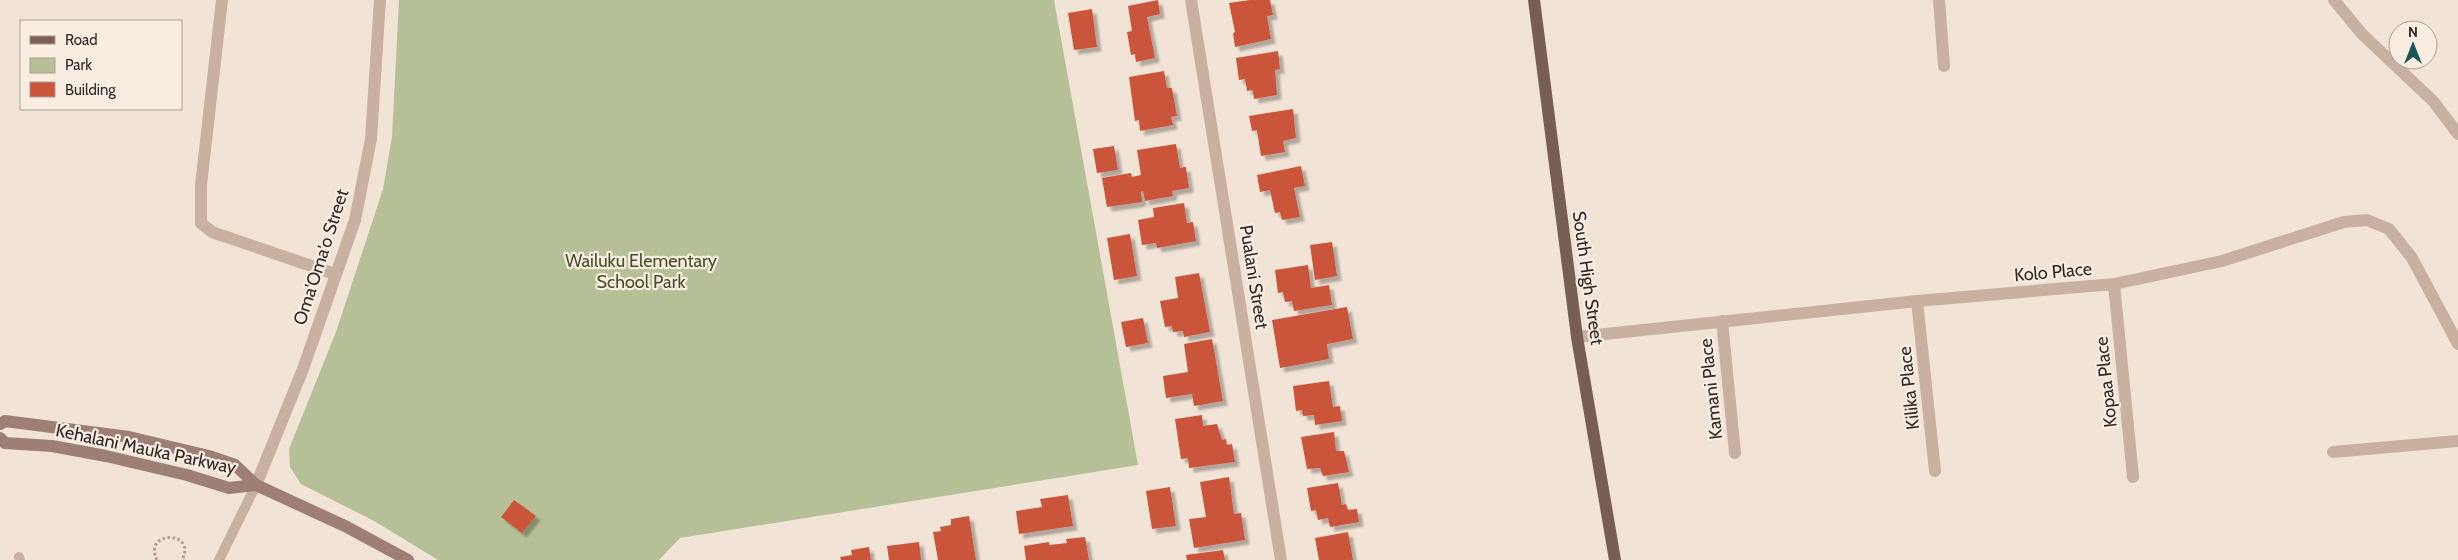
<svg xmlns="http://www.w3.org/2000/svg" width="2458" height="560" font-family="Cabin,sans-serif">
	<defs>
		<filter id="shadow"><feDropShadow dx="4.5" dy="4.5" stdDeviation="1" flood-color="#0004"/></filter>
	</defs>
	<rect width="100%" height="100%" fill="#f1e3d6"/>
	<path fill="#b5c096" d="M399,0H1054L1138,465L680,538L659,560H438L376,522L301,484L290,467L289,449L336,332L383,189L392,137Z"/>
	<path fill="#ca553b" filter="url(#shadow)" d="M1158,0L1160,14L1147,17L1155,58L1136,62L1135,54L1131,55L1127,32L1132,31L1128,6Z
		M1250,0H1270L1273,15L1267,16L1271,39L1235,47L1233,33L1235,32L1229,3Z
		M1092,9L1097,47L1074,50L1068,13Z
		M1278,51L1280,69L1275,70L1277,95L1254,99L1253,90L1247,91L1245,79L1239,80L1236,58Z
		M1164,71L1167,88H1172L1177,116L1171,117L1173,125L1140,131L1139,120L1135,121L1129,77Z
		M1293,109L1296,138L1283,141L1285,152L1261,156L1257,130L1252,131L1249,116Z
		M1176,144L1180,168L1186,167L1189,188L1172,191L1173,196L1145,201L1143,191L1141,192L1142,202L1107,207L1102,178L1131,173L1132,177L1141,175L1137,150Z
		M1114,146L1118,170L1097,173L1093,149Z
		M1301,166L1305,186L1294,188L1300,217L1282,220L1280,212L1275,213L1270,190L1260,192L1257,175Z
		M1184,203L1187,223L1193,222L1196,241L1157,248L1156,243L1142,245L1138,220L1154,217L1153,208Z
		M1130,234L1137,276L1114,280L1107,238Z
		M1332,242L1337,276L1315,280L1310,245Z
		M1308,265L1311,288L1329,285L1332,305L1294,311L1292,301L1285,302L1283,292L1278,293L1275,270Z
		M1199,273L1210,332L1184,337L1183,331L1173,332L1172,326L1165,327L1160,301L1178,298L1175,277Z
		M1347,307L1353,339L1327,344L1329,359L1280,368L1272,320Z
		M1143,318L1148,343L1126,347L1121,322Z
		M1212,339L1223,401L1194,406L1192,394L1166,398L1163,376L1188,372L1184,344Z
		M1329,381L1333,407L1340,406L1342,421L1315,425L1314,415L1303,416L1302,410L1296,411L1293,386Z
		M1202,415L1203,426L1217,424L1222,440L1226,439L1227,445L1232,444L1235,462L1189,468L1188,458L1181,459L1175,419Z
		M1334,432L1336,451H1344L1349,472L1323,476L1320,468L1307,469L1301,437Z
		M1229,477L1234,514L1241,513L1245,540L1194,548L1189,519L1206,517L1200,482Z
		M1338,483L1342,505L1346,504L1348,510L1357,509L1359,522L1330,527L1328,518L1318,520L1316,510L1311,511L1307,488Z
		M1170,487L1176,526L1152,529L1146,491Z
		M1068,495L1073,526L1019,534L1016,511L1042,507L1040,499Z
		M514,500L536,516L522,533L501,517Z
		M969,516L976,560H938L933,532L941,531L940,527L951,525V519Z
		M1348,532L1353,560H1319L1315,538Z
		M1085,537L1089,560H1026L1024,546L1049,542V545L1067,543L1066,539Z
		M919,542L921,560H889L887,546Z
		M869,547L871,560H841L840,557L852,555L851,550Z
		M1223,550L1225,560H1187L1186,555Z"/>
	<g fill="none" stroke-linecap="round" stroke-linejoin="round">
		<path stroke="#b59b8c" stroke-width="3" stroke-dasharray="2.5 2.5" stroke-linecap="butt" d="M157,560C142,530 198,530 182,560"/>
		<path stroke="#c9b1a2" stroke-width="10" d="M19,557L20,560
			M219,560L256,485"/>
		<path stroke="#c9b1a2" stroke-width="12" d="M222,0L201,185V223L212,232L335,274
			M1191,0L1281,560
			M1939,0L1944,66
			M2334,0L2362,34L2433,101L2458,134
			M2114,284L2133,477
			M1917,301L1935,471
			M1722,321L1735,453
			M1577,337L1917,301L2114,284L2222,261L2344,222L2367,220L2389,229L2412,258L2458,344
			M2333,452L2458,441
			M256,485L303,369L355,220L371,139L380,0"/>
		<path stroke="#9d8073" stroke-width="12" d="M0,424L5,421L129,437L209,456L235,465L256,485L345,526L408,560
			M0,438L5,443L52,446L106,456L187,475L229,488L256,485"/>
		<path stroke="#765e55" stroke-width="12" d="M1534,0L1577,337L1615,560"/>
	</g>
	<g text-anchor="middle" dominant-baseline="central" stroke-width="4.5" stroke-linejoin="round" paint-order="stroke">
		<g font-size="18" fill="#332825" stroke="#f9ede2">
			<text transform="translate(321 257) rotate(-72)">Oma'Oma'o Street</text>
			<text transform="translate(2053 272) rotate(-5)">Kolo Place</text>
			<text transform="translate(1254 277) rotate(81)">Pualani Street</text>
			<text transform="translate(1588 278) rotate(82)">South High Street</text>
			<text transform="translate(2106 382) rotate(-96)">Kopaa Place</text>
			<text transform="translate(1909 388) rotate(-96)">Kilika Place</text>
			<text transform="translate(1711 389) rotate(-96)">Kamani Place</text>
			<text transform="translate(146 449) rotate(12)">Kehalani Mauka Parkway</text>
		</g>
		<g font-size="18" fill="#455228" stroke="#f9ede2">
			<text x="641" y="261">Wailuku Elementary<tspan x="641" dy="21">School Park</tspan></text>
		</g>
	</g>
	<rect x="20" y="20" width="162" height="90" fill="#f9ede2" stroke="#aa9e96"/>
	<rect x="30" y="36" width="25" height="8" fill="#765e55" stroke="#aa9e96"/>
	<text x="65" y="45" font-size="15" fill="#332825">Road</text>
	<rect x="30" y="58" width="25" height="15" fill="#b5c096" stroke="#aa9e96"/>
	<text x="65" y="70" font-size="15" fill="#332825">Park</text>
	<rect x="30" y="82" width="25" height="15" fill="#ca553b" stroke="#aa9e96"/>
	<text x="65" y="95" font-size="15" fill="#332825">Building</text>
	<g transform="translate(2413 45)"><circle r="24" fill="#f9ede2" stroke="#aa9e96"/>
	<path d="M0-4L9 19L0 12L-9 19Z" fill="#195556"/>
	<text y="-8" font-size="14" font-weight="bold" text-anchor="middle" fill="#332825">N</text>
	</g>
</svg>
